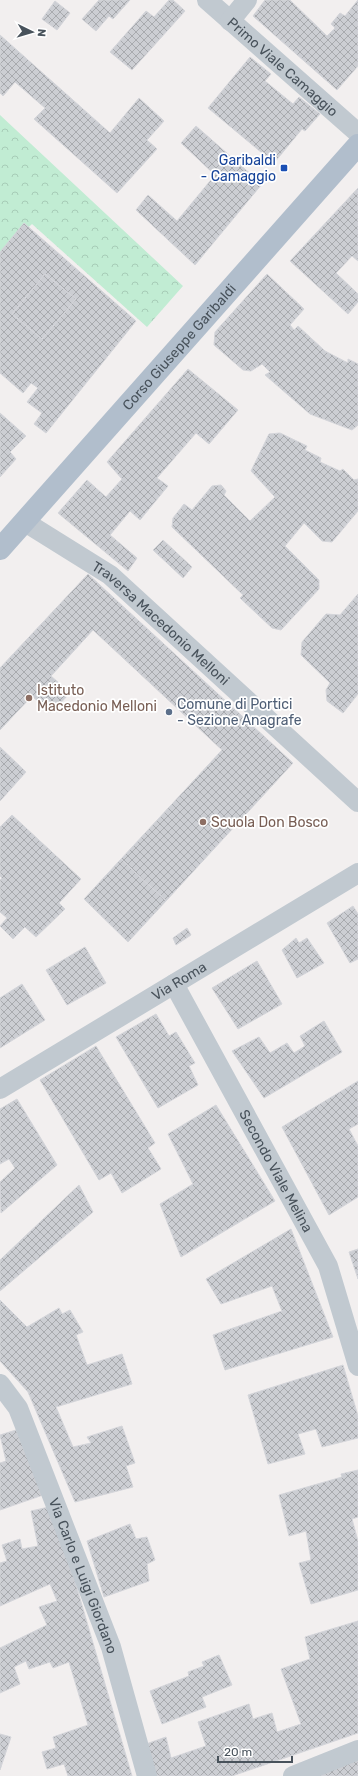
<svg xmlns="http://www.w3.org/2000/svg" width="358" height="1776" font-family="Rubik,sans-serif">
	<defs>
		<pattern id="forest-crowns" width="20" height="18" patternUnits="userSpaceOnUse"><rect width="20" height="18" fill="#c1ecd3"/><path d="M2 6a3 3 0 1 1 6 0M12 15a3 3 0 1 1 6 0" fill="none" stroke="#a7ccb7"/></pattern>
		<pattern id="building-cross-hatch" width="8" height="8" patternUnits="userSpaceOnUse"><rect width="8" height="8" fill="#ccced3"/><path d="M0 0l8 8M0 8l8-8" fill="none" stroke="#a8aaae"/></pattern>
	</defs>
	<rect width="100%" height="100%" fill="#f2efef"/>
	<path fill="url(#forest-crowns)" d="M0,115L183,286L147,327L32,224L0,255Z"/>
	<path fill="url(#building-cross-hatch)" stroke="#d4d5da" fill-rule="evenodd" d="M99,0H130L113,19L109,16L96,31L82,19Z
		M169,0H173L185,11L132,70L110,52L146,11L154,17Z
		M265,0H290L327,36L335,28L331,24L340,13L345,16L358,0V66L337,90L253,16Z
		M55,1L70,13L57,30L42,19Z
		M0,35L110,133L139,98L164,121L147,140L157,149L117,193L34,119L45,108L15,82L3,96L0,93Z
		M250,57L271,74L265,81L293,104L299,97L320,114L305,131L302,129L274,163L208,108Z
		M196,126L262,184L195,265L136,210L148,195L177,221L215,175L181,143Z
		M358,188V261L352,256L336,273L358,294V302L348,314L290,261Z
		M24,223L136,321L46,433L34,424L42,413L27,402L38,388L31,383L23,393L0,373V252ZM45,274L76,299L42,339L12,314Z
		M45,274L76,299L42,339L12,314Z
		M267,274L304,309L290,325L294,330L298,326L325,351L348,363V359L358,364V425L352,430L310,414L265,375L270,372L262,364L251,371L243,370L214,345L215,332Z
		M188,369L238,410L209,444L196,433L157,478L168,486L140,520L130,511L110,535L137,558L128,571L58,513L87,480L106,497L122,479L107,462Z
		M0,413L26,436L10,452L16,459L0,477Z
		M280,433L307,446L305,450L321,458L320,462L340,471L343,469L354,480L358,479V511L332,542L322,541L304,523L285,546L319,580V589L281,630L272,628L240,598L243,595L172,527L173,518L184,504L192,510L212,486L221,485L226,491L224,495L250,521L275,497L251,471L269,434Z
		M163,540L192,567L183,578L153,550Z
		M88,574L293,763L166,901L121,859L222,750L93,630L51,676L70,693L51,713L32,696L0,730V668Z
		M358,594V694L343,713L327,701L326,690L330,683L301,655L302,642L326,614L340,615Z
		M0,747L26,772L0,801Z
		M12,815L81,879L59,903L65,909L36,937L25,927L13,939L0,926L7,918L0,912V880L2,878L0,876V827Z
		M121,859L166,901L128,942L84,899Z
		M353,906L358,914V959L350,963L327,923Z
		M187,928L191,935L176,945L173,938Z
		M296,938L299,943L307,938L324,963L297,978L282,950Z
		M85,947L106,983L67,1005L46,970Z
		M257,961L282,1004L238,1029L212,988Z
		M22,984L45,1020L0,1048V998Z
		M156,1014L169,1036L176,1032L195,1063L189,1066L198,1085L158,1108L116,1037Z
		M324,1021L342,1052L264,1098L232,1051L259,1037L270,1053L287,1043L294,1053L305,1046L300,1036Z
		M96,1046L155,1143L148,1148L161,1169L122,1193L111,1173L99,1180L40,1080Z
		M358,1081V1124L349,1129L358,1146V1197L329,1215L282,1127Z
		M17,1099L57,1165L1,1213L0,1182L15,1168L9,1159L0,1164V1109Z
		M216,1105L275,1201L181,1257L160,1204L193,1184L168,1134Z
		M79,1185L93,1212L0,1291V1260Z
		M291,1229L333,1337L225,1370L213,1335L282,1311L272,1286L221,1304L206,1279Z
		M358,1249V1279L349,1252Z
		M0,1300L27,1327L59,1308L62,1314L70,1310L83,1332L76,1335L87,1365L122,1354L132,1384L56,1407L73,1447L91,1443L87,1437L122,1426L135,1463L126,1466L133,1487L75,1502L28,1392L0,1361Z
		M343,1365L358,1416V1438L322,1447L316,1429L298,1434L305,1454L268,1464L248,1395Z
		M16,1430L43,1495L0,1510V1463L6,1461L0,1435Z
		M358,1470V1517L352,1519L358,1541V1590L311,1604L299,1563L311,1560L306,1531L289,1536L279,1495L342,1477L341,1474Z
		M49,1507L74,1578L132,1776H68L64,1764L47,1769L42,1752L56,1748L53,1737L88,1725L69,1662L53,1668L50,1662L29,1669L26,1661L14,1667L20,1684L0,1693V1648L47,1625L39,1607L57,1601L50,1584L0,1606V1563L7,1561L2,1545L20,1539L22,1549L38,1546L31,1511Z
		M130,1524L136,1539L147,1537L155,1560L147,1564L149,1581L104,1597L87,1541Z
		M358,1621V1733L232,1776H155L146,1744L166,1737L171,1758L206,1746L198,1722L249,1704L253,1719L272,1713L277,1732L301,1724L281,1669L310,1659L305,1637Z
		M219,1655L232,1685L202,1697L206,1707L162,1724L150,1691L189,1676L188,1672L204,1666L202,1662Z
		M0,1734L11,1737L0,1770Z
		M358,1755V1776H305Z"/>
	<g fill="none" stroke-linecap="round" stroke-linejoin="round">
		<g stroke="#c1c9d0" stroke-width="20">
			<path id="s1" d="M207,0L358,133"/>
			<path d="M230,21L247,0"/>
			<path id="s2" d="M25,522L110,575L358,802"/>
			<path id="s3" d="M174,984L328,1266L358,1366"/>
			<path id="s4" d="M0,1089L358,873"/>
			<path id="s5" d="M0,1384L18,1408L111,1647L147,1776"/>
			<path d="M293,1776L358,1750"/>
		</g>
		<path stroke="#b1becc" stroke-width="22" id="s6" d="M0,549L358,145"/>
	</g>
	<rect fill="#1a4fb4" stroke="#fff" stroke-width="1.5" x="280" y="164" width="8" height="8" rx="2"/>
	<g fill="#8d6e63" stroke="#fff" stroke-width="1.5">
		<circle cx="29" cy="698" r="4"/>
		<circle cx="203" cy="822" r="4"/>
	</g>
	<circle fill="#5c6f8a" stroke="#fff" stroke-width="1.5" cx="169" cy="712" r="4"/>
	<g text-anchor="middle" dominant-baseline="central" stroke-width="3.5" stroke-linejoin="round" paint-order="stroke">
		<g font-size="14" fill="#48525b" stroke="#fff">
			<text stroke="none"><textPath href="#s1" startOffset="101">Primo Viale Camaggio</textPath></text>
			<text stroke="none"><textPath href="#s6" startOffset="270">Corso Giuseppe Garibaldi</textPath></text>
			<text stroke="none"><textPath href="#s2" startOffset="170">Traversa Macedonio Melloni</textPath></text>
			<text stroke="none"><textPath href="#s4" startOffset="209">Via Roma</textPath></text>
			<text stroke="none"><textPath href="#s3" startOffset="213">Secondo Viale Melina</textPath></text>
			<text stroke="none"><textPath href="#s5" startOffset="210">Via Carlo e Luigi Giordano</textPath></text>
		</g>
		<g font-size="14" fill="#164399" stroke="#fff" text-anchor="end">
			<text x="276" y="160">Garibaldi<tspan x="276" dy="16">- Camaggio</tspan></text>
		</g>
		<g font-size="14" fill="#785e54" stroke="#fff" text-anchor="start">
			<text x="37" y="690">Istituto<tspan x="37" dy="16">Macedonio Melloni</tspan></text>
			<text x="211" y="822">Scuola Don Bosco</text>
		</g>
		<g font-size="14" fill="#4e5e75" stroke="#fff" text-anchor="start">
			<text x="177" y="704">Comune di Portici<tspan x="177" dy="16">- Sezione Anagrafe</tspan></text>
		</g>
	</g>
	<g transform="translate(32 32) rotate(95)" stroke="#ffffff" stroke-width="3" paint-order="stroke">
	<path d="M0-3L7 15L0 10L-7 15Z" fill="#48525b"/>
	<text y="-6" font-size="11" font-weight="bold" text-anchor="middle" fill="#48525b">N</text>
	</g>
	<path d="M218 1756v6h74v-6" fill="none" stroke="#48525b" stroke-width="2"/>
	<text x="224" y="1756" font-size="12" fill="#48525b" stroke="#ffffff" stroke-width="3" paint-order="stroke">20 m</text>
</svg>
